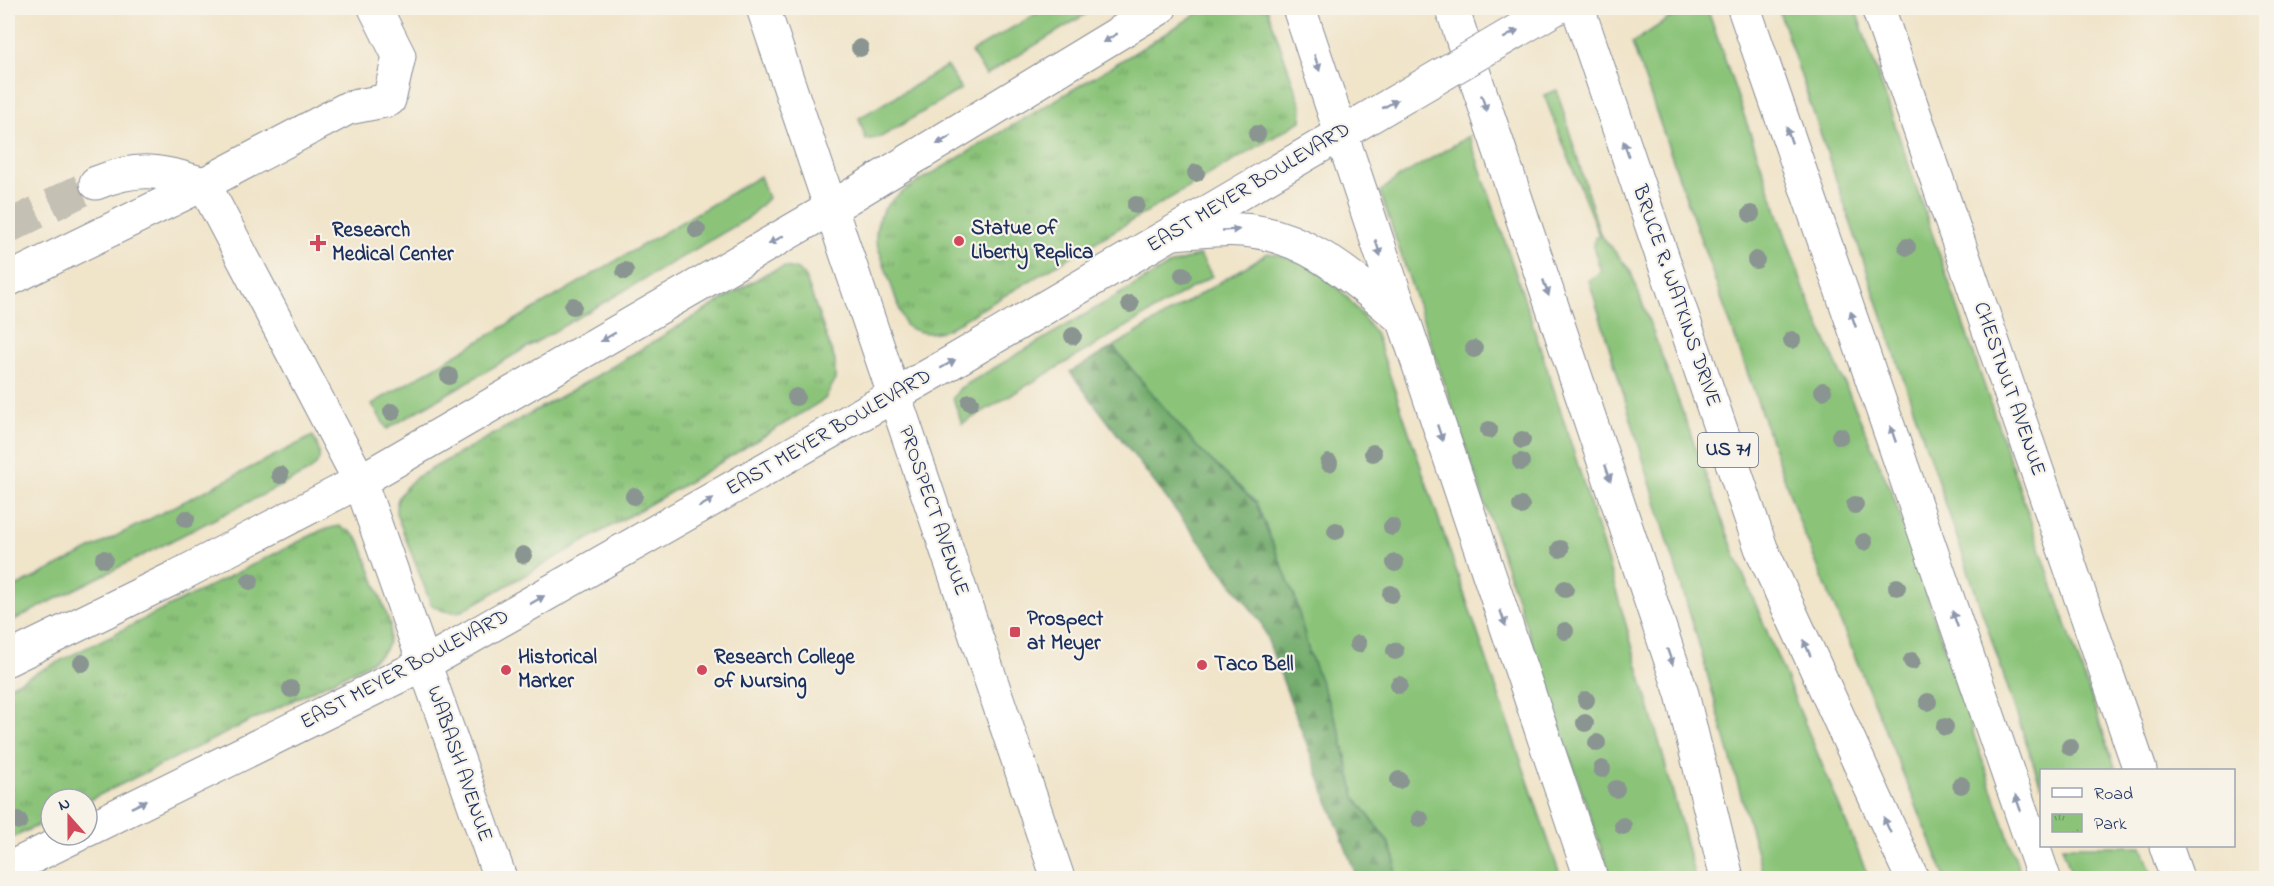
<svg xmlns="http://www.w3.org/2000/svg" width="2274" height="886" font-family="'Indie Flower',sans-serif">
	<defs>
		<pattern id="forest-firs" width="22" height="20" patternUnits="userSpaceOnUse" patternTransform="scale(1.5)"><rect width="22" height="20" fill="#70aa69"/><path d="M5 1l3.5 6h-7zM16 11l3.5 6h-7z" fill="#5b8b5a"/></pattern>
		<pattern id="park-tufts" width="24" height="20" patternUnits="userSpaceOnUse" patternTransform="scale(1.5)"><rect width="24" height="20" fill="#8bc479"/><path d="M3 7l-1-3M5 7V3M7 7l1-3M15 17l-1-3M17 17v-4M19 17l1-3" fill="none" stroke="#71a066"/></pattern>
	</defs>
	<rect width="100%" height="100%" fill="#f7f3e8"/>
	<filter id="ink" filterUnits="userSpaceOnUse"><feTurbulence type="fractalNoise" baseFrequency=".0167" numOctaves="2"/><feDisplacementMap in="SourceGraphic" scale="12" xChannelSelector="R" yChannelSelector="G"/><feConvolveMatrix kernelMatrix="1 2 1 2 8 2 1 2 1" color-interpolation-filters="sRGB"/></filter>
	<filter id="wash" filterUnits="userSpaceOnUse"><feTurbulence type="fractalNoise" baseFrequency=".008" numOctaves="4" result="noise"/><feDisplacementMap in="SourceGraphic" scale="24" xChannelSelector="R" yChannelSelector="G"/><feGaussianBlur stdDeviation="1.35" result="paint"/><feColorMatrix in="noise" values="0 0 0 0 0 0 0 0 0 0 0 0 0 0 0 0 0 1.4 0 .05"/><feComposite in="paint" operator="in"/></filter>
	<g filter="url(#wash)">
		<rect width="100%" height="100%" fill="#f0e4c9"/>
		<path fill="#8bc479" stroke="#537a6c" stroke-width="1.5" d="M1046,8H1096L986,75L971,52Z
			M1685,8H1707L1804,289L1894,498L2022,878H1946L1801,526L1632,43Z
			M1778,8H1855L2116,770H2042L2041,786Z
			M947,66L961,89L881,137L866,140L859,118Z
			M1557,90L1600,234L1630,270L1736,557L1869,878H1764L1698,641L1589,280L1601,272L1594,249L1595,237L1599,235L1544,95Z
			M1469,136C1554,381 1632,627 1695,878H1611L1380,192L1396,179Z
			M760,176L768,198L747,219L387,429L372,404Z
			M1268,253C1320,261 1348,294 1376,335L1561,878H1395V858L1388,841L1355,797L1340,732L1309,652L1295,598L1256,503L1198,448L1113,347Z
			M1200,255L1212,276L962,424L953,398L960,388L1169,265Z
			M313,436C321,452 324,461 308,472L8,623V591Z
			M2062,846H2142L2153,878H2073Z"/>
		<path fill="url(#forest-firs)" stroke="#466c64" stroke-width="1.5" d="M1113,347L1198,448L1256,503L1295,598L1309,652L1340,732L1355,797L1387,841L1395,858V878H1357L1261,622L1070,372Z"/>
		<path fill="url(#park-tufts)" stroke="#537a6c" stroke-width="1.5" d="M1206,8H1267L1302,108L1301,121L946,330C930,334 919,335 905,325L876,241C875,215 886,204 906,189L1131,55Z
			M784,267L796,269L805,276L835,361V380L825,399L685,484L462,611C449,613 441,612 431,604L396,513C395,497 404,489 415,478L590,380L767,273Z
			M339,526L351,532L360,541L390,624C390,648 386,652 367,664L87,801V799H51V819L8,840V687L322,530Z"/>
	</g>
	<g filter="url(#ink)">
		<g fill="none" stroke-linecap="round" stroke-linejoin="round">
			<path stroke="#c5c0b4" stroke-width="33" stroke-dasharray="33 16" stroke-linecap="butt" d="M8,227L96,183"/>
			<g stroke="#868a94" stroke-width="35">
				<path id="minor" d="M1878,8L2140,770
					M96,183C140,165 160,171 204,184L348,108L389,100L399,56L375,8
					M8,280L204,184L360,481L500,878
					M2166,846L2177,878"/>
			</g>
			<g stroke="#868a94" stroke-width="35">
				<path id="major" d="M763,8L1058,878
					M8,659L178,576L360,481L831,208L1160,8
					M87,830L424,664L935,372L1443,74
					M8,869L77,835"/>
			</g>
			<g stroke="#868a94" stroke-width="35">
				<path id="highway" d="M1299,8L1591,878
					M1452,8L1682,694L1727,878
					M1578,8L1761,548L1912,878
					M1744,8L2044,878
					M1173,233C1195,232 1220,228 1242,230C1306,234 1354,279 1401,318"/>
			</g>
			<use href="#minor" stroke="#fff" stroke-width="33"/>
			<use href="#major" stroke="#fff" stroke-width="33"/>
			<use href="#highway" stroke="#fff" stroke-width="33"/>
			<g stroke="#868a94" stroke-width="35" stroke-linecap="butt">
				<path id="major-bridge" d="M1443,74L1556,8"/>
			</g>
			<use href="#major-bridge" stroke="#fff" stroke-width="33"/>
		</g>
		<g fill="#8a9592">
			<circle cx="860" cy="48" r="9"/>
			<circle cx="1257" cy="134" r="9"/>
			<circle cx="1196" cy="173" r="9"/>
			<circle cx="1136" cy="205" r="9"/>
			<circle cx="1751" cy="214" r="9"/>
			<circle cx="697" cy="230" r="9"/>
			<circle cx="1907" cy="247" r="9"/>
			<circle cx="1756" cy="260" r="9"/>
			<circle cx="625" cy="271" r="9"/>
			<circle cx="1183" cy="275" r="9"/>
			<circle cx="1130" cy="304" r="9"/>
			<circle cx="573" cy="306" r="9"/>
			<circle cx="1073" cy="336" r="9"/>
			<circle cx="1792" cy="340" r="9"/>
			<circle cx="1474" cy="349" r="9"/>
			<circle cx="449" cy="376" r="9"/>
			<circle cx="1823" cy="391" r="9"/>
			<circle cx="796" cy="397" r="9"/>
			<circle cx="970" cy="402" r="9"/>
			<circle cx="392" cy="412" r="9"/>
			<circle cx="1489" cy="430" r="9"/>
			<circle cx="1840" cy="436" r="9"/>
			<circle cx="1522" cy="440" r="9"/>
			<circle cx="1373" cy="453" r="9"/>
			<circle cx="1521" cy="462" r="9"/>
			<circle cx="1329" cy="463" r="9"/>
			<circle cx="280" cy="475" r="9"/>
			<circle cx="634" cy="496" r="9"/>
			<circle cx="1855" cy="505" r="9"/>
			<circle cx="1521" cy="506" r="9"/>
			<circle cx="186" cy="519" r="9"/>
			<circle cx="1392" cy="527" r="9"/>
			<circle cx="1336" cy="531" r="9"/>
			<circle cx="1864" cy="542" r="9"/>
			<circle cx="1560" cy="549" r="9"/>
			<circle cx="523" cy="555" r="9"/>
			<circle cx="104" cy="559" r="9"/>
			<circle cx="1395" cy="563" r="9"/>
			<circle cx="250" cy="581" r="9"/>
			<circle cx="1897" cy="587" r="9"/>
			<circle cx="1565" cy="589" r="9"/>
			<circle cx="1391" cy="594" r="9"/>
			<circle cx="1565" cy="631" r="9"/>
			<circle cx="1358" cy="644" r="9"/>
			<circle cx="1395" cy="651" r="9"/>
			<circle cx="1912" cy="661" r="9"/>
			<circle cx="82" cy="663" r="9"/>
			<circle cx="1399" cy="685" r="9"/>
			<circle cx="291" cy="689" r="9"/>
			<circle cx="1586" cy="700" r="9"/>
			<circle cx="1928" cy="702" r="9"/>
			<circle cx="1585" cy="723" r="9"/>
			<circle cx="1945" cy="727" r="9"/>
			<circle cx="1597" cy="743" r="9"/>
			<circle cx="2070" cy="747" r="9"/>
			<circle cx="1602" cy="769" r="9"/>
			<circle cx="1399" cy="780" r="9"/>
			<circle cx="1961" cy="785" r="9"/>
			<circle cx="1616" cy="789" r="9"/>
			<circle cx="1420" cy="819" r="9"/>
			<circle cx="19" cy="821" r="9"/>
			<circle cx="1623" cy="826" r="9"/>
		</g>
		<defs><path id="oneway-solid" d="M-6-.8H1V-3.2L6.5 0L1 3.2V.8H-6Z" transform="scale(1.5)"/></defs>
		<g fill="#8d97ae">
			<use href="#oneway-solid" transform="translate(1511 34) rotate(-30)"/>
			<use href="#oneway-solid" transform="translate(1110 38) rotate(149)"/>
			<use href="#oneway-solid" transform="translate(1317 63) rotate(72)"/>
			<use href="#oneway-solid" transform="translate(1484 103) rotate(71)"/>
			<use href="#oneway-solid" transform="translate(1390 104) rotate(-29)"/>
			<use href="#oneway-solid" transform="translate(1789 135) rotate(-109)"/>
			<use href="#oneway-solid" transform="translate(944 140) rotate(149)"/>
			<use href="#oneway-solid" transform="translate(1626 149) rotate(-109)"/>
			<use href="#oneway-solid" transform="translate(1231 230) rotate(-3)"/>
			<use href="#oneway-solid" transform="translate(776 240) rotate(150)"/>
			<use href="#oneway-solid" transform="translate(1378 248) rotate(72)"/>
			<use href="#oneway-solid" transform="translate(1546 288) rotate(71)"/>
			<use href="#oneway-solid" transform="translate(1853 319) rotate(-109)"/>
			<use href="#oneway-solid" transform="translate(608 337) rotate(150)"/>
			<use href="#oneway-solid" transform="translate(948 364) rotate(-30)"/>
			<use href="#oneway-solid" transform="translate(1440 433) rotate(71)"/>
			<use href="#oneway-solid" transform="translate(1893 434) rotate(-109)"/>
			<use href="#oneway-solid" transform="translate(1608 473) rotate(71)"/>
			<use href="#oneway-solid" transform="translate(706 503) rotate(-30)"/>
			<use href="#oneway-solid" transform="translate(537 600) rotate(-30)"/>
			<use href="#oneway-solid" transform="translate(1503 618) rotate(71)"/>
			<use href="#oneway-solid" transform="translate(1955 619) rotate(-109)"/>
			<use href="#oneway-solid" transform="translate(1807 648) rotate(-114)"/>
			<use href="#oneway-solid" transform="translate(1670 657) rotate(71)"/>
			<use href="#oneway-solid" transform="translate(2018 803) rotate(-109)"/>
			<use href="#oneway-solid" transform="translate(139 804) rotate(-26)"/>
			<use href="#oneway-solid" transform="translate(1887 825) rotate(-114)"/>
		</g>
	</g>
	<g fill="#d1495b" stroke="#f7f3e8" stroke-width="2">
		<circle cx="959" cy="241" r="6"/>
		<path d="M315 234h6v6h6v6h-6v6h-6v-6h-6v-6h6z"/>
		<rect x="1009" y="626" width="12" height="12" rx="3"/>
		<circle cx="1202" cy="665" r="6"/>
		<circle cx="506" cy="670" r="6"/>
		<circle cx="702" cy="670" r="6"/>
	</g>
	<g text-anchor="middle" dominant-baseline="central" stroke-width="4.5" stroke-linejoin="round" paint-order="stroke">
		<rect fill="#f7f3e8" stroke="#5d6a87" stroke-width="1.5" x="1698" y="433" width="60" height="34" rx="4.5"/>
		<g font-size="20" font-weight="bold" fill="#1b2f5e">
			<text x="1728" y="450">US 71</text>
		</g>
		<g font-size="21" fill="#1b2f5e" stroke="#f7f3e8">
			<text transform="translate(1249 188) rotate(-31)">EAST MEYER BOULEVARD</text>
			<text transform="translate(1676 296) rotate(71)">BRUCE R. WATKINS DRIVE</text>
			<text transform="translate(2009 389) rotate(71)">CHESTNUT AVENUE</text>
			<text transform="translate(829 433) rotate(-30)">EAST MEYER BOULEVARD</text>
			<text transform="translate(933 511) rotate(71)">PROSPECT AVENUE</text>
			<text transform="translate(405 670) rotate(-28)">EAST MEYER BOULEVARD</text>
			<text transform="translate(459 764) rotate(71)">WABASH AVENUE</text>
		</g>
		<g font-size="21" font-weight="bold" fill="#1b2f5e" stroke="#f7f3e8" text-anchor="start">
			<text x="971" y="229">Statue of<tspan x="971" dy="24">Liberty Replica</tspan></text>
			<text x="332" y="231">Research<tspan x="332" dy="24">Medical Center</tspan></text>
			<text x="1027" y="620">Prospect<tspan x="1027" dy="24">at Meyer</tspan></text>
			<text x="518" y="658">Historical<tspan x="518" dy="24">Marker</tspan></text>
			<text x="714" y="658">Research College<tspan x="714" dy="24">of Nursing</tspan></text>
			<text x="1214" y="665">Taco Bell</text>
		</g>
	</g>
	<rect width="2274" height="886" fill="none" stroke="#f7f3e8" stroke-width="30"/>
	<rect x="2040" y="769" width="195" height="78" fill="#f7f3e8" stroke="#9fa5b1" stroke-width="1.5"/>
	<rect x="2052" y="788" width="30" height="9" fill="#ffffff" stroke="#9fa5b1" stroke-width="1.5"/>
	<text x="2094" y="799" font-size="18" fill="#1b2f5e">Road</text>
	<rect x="2052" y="814" width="30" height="18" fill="url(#park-tufts)" stroke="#9fa5b1" stroke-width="1.5"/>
	<text x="2094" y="829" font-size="18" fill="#1b2f5e">Park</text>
	<g transform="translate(69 817) rotate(339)"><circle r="28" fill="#f7f3e8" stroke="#9fa5b1" stroke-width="1.5"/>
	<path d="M0-4.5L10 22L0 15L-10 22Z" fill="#d1495b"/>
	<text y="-9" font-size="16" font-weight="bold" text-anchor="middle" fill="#1b2f5e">N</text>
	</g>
</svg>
